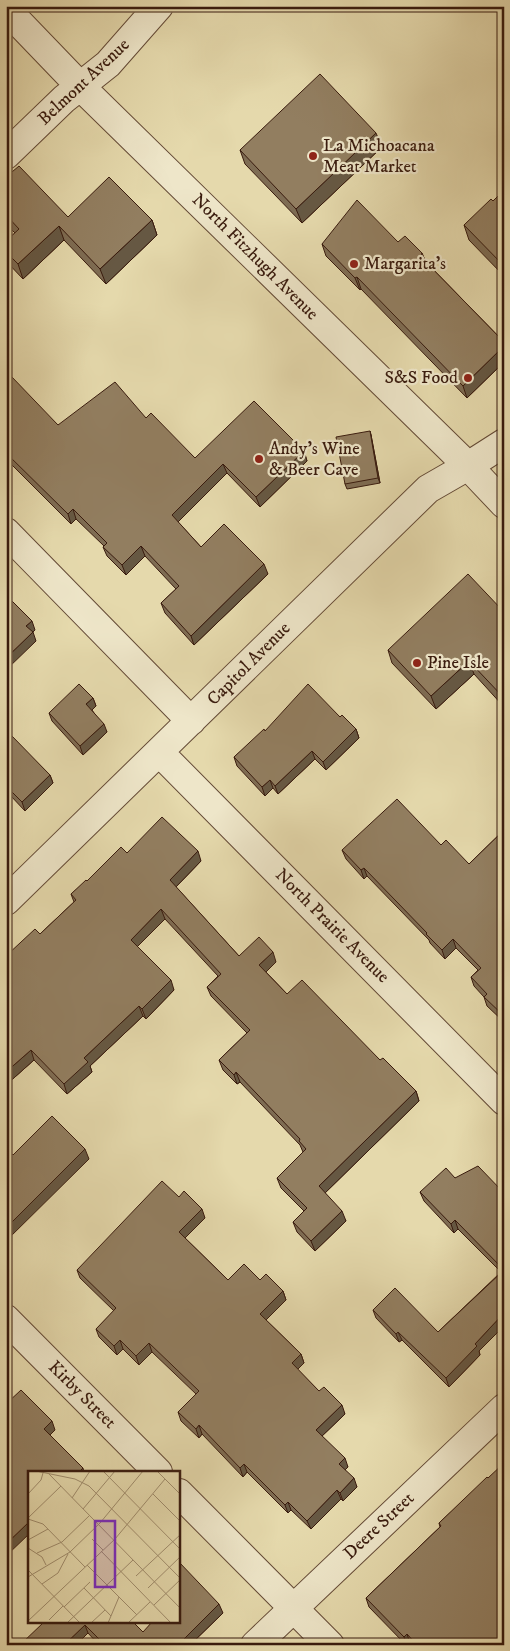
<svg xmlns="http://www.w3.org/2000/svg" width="510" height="1651" font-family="'IM FELL DW Pica',serif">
	<rect width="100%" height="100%" fill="#e5d9ac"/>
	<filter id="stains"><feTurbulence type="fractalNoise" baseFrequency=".004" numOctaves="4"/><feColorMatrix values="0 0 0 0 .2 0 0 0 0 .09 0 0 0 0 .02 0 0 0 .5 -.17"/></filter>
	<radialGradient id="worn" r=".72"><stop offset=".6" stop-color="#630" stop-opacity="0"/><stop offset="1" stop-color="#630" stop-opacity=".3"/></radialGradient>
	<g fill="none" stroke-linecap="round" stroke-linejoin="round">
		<g stroke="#644a36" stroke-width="30">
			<path id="minor" d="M6,9L80,86L468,466L504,504
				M6,155L64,99L108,64L159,6
				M6,532L191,721
				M159,752L504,1101
				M6,901L428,489L468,466L504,443
				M6,1319L158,1472
				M179,1493L330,1645
				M255,1645L504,1408"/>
		</g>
		<use href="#minor" stroke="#eee6c9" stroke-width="28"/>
	</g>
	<path fill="#7e6c53" stroke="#391b0e" d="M382,147L302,223L245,164L240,150Z
		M6,177L68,217L152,220L157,235L106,284L64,240L23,279L6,261V241L15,233L6,224Z
		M504,190V276L469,240L464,225L493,201Z
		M398,242L422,253L425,261L504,342V362L467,398L361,289L360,290L326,256L322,244Z
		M6,380L58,425L146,418L195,458L304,451L307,461L260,507L227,473L178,522L201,547L268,574L194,645L165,613L161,603L176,589L145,556L126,575L107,556L103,547L104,546L76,519L71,524L10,463L8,457L6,456Z
		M370,431L371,435L380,483L347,489L345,484Z
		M504,612V707L474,674L436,709L392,663L388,650Z
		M93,698L96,706L92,710L107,732L83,755L52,721L49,713Z
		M340,717L356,729L359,738L326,770L315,759L278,794L273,788L265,796L237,766L234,757L265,731Z
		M6,733L50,775L53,783L25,811L10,795L6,798Z
		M504,830V1022L487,1006L484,997L474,986L471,977L478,970L456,948L445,959L430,943L429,940L367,876L364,879L346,859L342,850L441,845L469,864Z
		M127,853L201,861L176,887L239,956L276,962L266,972L287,994L380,1060L416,1091L419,1101L325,1193L346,1221L315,1251L297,1232L293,1222L304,1211L281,1188L277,1178L303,1152L300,1145L240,1082L237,1084L223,1070L219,1060L247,1033L211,996L207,987L218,976L165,919L137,946L174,990L146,1019L143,1016L90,1066L92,1072L67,1094L34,1060L6,1085L40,934L74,902L71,894L87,881Z
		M455,1178L504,1193V1326L479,1351L480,1355L449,1387L402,1340L399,1342L376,1318L373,1310L438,1332L501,1272L458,1229L454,1233L424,1201L420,1192Z
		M179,1197L205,1218L185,1238L228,1280H260L283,1291L286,1300L266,1320L301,1354L304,1363L297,1369L319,1391L345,1414L322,1436L348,1467L345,1470L357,1487L343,1501L341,1499L311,1529L291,1510L288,1513L247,1472L243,1477L202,1434L199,1438L181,1421L178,1412L196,1394L152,1352L139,1365L123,1349L117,1355L99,1337L96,1329L114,1311L80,1278L77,1270Z
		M488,1478L504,1645H411L410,1643L408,1645H406L369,1607L366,1598L440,1527L439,1523Z
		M223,1613L190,1645H99L88,1633L44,1622H133L143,1632Z"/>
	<path fill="#665843" stroke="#391b0e" d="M376,133L382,147L302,223L296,209Z
		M152,220L157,235L106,284L100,269Z
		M59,226L64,240L23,279L18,264Z
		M422,253L427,265L420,256Z
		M357,277L361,289L360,290L355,278Z
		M504,346V362L467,398L463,386Z
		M370,431L371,435L380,483L378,478Z
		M304,451L307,461L260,507L256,497Z
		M223,464L227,473L175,525L172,515Z
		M73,509L76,519L71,524L68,514Z
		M141,546L145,556L126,575L122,565Z
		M264,564L268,574L194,645L191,636Z
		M32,621L35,630L30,635L26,626Z
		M33,632L36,641L6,670V658Z
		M469,661L474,674L436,709L431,696Z
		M93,698L96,706L89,713L86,704Z
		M104,724L107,732L83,755L80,746Z
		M356,729L359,738L326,770L323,762Z
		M312,751L315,759L278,794L275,786Z
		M50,775L53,783L25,811L22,802Z
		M270,780L273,788L265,796L262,787Z
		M6,786L10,795L6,798Z
		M198,851L201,861L173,890L170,880Z
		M364,868L367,876L364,879L361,870Z
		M161,909L165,919L134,950L131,940Z
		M453,939L456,948L445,959L442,950Z
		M273,952L276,962L263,975L259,965Z
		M171,980L174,990L146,1019L142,1009Z
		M139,1006L143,1016L90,1066L92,1072L67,1094L64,1084L84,1058Z
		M31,1050L34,1060L6,1085V1072Z
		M236,1072L240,1082L237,1084L234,1075Z
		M416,1091L419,1101L322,1196L319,1186Z
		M85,1149L89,1159L6,1241V1228Z
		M202,1209L205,1218L182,1241L179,1232Z
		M342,1211L346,1221L315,1251L311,1241Z
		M455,1220L458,1229L454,1233L451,1224Z
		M283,1291L286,1300L263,1323L260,1314Z
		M503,1314L504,1326L479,1351L480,1355L449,1387L446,1378L475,1344Z
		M398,1332L402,1340L399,1342L396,1334Z
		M120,1340L123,1349L117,1355L114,1346Z
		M149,1343L152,1352L139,1365L136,1356Z
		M301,1354L304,1363L295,1372L292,1363Z
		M342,1405L345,1414L319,1439L316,1430Z
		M52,1421L55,1430L47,1438L44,1429Z
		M199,1425L202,1434L199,1438L196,1429Z
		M345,1458L348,1467L342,1473L339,1464Z
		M244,1464L247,1472L243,1477L240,1468Z
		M83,1468L84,1472H79Z
		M354,1478L357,1487L343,1501L340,1493Z
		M337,1490L341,1499L311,1529L307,1521Z
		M288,1502L291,1510L288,1513L285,1505Z
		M29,1522V1534L6,1556V1544Z
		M219,1604L223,1613L190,1645H178Z
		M85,1625L88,1633L76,1645H64Z
		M407,1634L410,1643L408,1645H407L404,1637Z"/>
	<path fill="#927e60" stroke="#391b0e" d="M320,74L376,133L296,209L240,150Z
		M19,166L68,217L109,177L152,220L100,269L59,226L18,264L6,252V241L19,229L6,215V177Z
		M504,190V266L464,225L491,199L493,201Z
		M357,200L398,242L405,236L422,253L420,256L504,342V346L463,386L357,277L355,278L322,244Z
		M11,376L58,425L115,382L146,418L151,413L195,458L254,401L304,451L256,497L223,464L172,515L201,547L224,524L264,564L191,636L161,603L179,586L141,546L122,565L103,547L107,543L73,509L68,514L6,453L8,451L6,450V380Z
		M370,431L378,478L345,484L336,437Z
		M468,574L504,612V698L469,661L431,696L388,650Z
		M6,595L32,621L26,626L33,632L6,658Z
		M79,684L93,698L86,704L104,724L80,746L49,713Z
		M308,684L340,717L342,715L356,729L323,762L312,751L275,786L270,780L262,787L234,757L264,729L265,731Z
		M6,733L8,735L10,734L50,775L22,802L6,786Z
		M397,799L441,845L446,840L469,864L504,830V1016L484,997L487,994L471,977L481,968L453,939L442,950L426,934L427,933L364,868L361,870L342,850Z
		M162,817L198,851L170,880L239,956L259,937L273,952L259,965L287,994L302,980L380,1060L383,1058L416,1091L319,1186L342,1211L311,1241L293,1222L307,1208L277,1178L306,1149L299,1141L300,1139L236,1072L234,1075L219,1060L250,1030L207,987L221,974L161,909L131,940L171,980L142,1009L139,1006L84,1058L88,1062L64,1084L31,1050L6,1072V956L35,929L40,934L76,900L71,894L86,880L87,881L121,847L127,853Z
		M52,1116L85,1149L6,1228V1148L13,1155Z
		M478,1166L504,1193V1315L503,1314L475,1344L477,1346L446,1378L398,1332L396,1334L373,1310L395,1288L438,1332L504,1270L455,1220L451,1224L420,1192L446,1168L455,1178Z
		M162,1181L179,1197L184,1191L202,1209L179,1232L228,1280L244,1264L260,1280L266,1274L283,1291L260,1314L301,1354L292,1363L319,1391L324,1387L342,1405L316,1430L345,1458L339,1464L354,1478L340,1493L337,1490L307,1521L288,1502L285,1505L244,1464L240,1468L199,1425L196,1429L178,1412L199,1391L149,1343L136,1356L120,1340L114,1346L96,1329L116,1308L77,1270Z
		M21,1390L52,1421L44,1429L83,1468L79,1472H29V1522L6,1544V1404Z
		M504,1463V1645H417L407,1634L404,1637L366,1598L441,1526L439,1523L487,1477L488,1478Z
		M179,1562L219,1604L178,1645H105L85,1625L64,1645L21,1644L44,1622H133L143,1632L152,1622H179Z"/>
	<g fill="#8f2418" stroke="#eee6c9" stroke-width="2">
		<circle cx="313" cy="156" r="5"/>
		<circle cx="354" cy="264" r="5"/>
		<circle cx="468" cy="378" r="5"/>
		<circle cx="259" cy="459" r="5"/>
		<circle cx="417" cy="663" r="5"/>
	</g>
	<g text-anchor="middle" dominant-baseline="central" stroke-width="4.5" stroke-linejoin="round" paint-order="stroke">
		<g font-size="18" fill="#391b0e" stroke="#eee6c9">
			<text transform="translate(84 82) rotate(-43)">Belmont Avenue</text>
			<text transform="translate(255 257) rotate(45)">North Fitzhugh Avenue</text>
			<text transform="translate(249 664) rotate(-45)">Capitol Avenue</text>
			<text transform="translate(332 926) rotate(45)">North Prairie Avenue</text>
			<text transform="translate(82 1395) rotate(45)">Kirby Street</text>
			<text transform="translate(379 1526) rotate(-43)">Deere Street</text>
		</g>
		<g font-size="18" fill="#391b0e" stroke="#eee6c9" text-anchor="start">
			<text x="323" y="146">La Michoacana<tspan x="323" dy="21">Meat Market</tspan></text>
			<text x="364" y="264">Margarita's</text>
			<text x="458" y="378" text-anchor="end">S&amp;S Food</text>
			<text x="269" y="449">Andy's Wine<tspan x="269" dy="21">&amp; Beer Cave</tspan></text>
			<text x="427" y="663">Pine Isle</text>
		</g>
	</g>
	<g transform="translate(28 1471)">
		<rect width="152" height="152" fill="#e5d9ac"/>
		<path fill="none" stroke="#a08d6d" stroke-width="1" d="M8,0L47,8L61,15L153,108M75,0L153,79M129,0L153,24M152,0V24M21,3L153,138M0,23L13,9L15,2M125,23L153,51M44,27L62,0M55,38L87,0M0,47L33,15M0,48L15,53L57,96M64,68L75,79M0,69L20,58M0,77L14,86L18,94M73,80L143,152M9,82L34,71L61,45M59,94L109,144M0,99L52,152M108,105L153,63M0,106L42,81L72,52L115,0M14,113L30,102L40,83M56,117L83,145M120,117L153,85M126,134L153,108M36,136L62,111M21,149L35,135M0,150L87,68L137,8M39,152L105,89M63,152L77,139M80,152L91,126M100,152L122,131"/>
		<path fill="#7b2cbf" fill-opacity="0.15" stroke="#7b2cbf" stroke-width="2.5" d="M67,50H87V116H67Z"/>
		<rect width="152" height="152" fill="none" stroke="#391b0e" stroke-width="2.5"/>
	</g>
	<rect width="510" height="1651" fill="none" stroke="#e5d9ac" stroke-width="25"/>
	<rect x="8" y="8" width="495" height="1636" fill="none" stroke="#391b0e" stroke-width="2.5"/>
	<rect x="12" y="12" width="485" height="1626" fill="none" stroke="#391b0e"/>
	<rect width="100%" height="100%" filter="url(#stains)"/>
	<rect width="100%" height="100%" fill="url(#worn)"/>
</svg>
